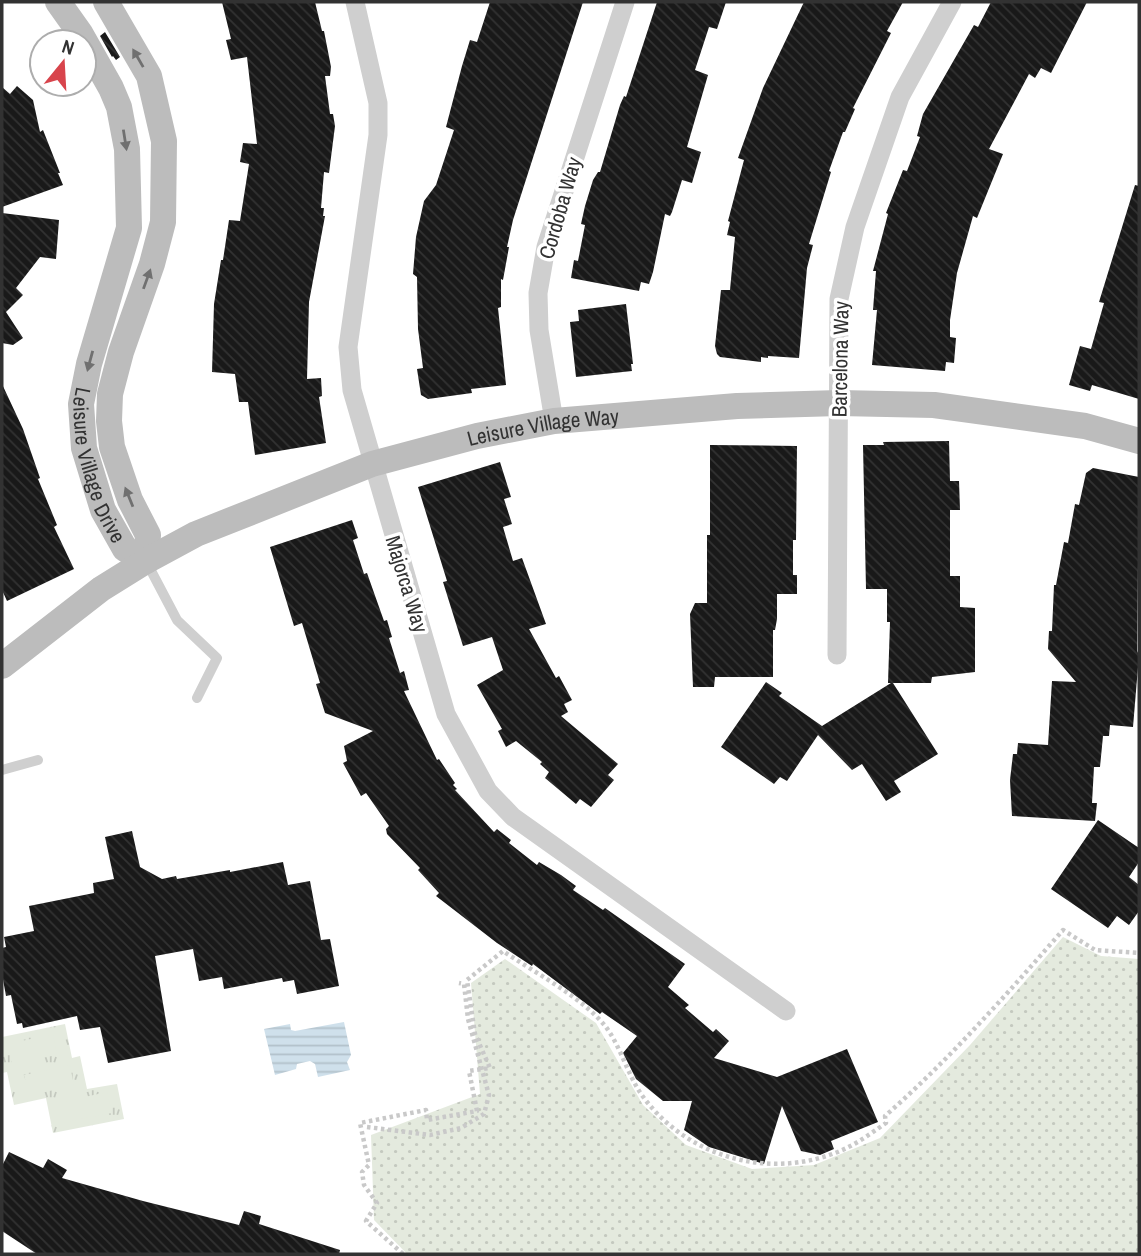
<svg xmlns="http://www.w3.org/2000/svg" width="1141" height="1256" font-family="'Archivo Narrow',sans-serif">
	<defs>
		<pattern id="grass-dots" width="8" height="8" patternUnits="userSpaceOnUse" patternTransform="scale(1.75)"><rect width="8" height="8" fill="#e4eade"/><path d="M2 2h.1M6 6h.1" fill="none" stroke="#c4c9bf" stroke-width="1.8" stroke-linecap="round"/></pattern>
		<pattern id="park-tufts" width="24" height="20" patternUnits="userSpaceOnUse" patternTransform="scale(1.75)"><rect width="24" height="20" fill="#e4eade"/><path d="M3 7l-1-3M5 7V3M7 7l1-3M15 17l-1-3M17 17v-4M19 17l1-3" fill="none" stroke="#c4c9bf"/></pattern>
		<pattern id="water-rules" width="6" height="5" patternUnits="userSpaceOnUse" patternTransform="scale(1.75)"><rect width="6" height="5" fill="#cfe0eb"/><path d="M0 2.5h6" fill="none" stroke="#b2c1ca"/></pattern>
		<pattern id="building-back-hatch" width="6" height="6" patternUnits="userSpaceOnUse" patternTransform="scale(1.75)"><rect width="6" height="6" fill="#191919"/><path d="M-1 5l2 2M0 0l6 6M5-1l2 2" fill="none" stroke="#323232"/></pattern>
	</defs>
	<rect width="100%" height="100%" fill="#fff"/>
	<path fill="url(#grass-dots)" d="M1063,937L1101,956L1139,959V1254H407L374,1220L371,1135L480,1094L471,983L505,959L596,1023L643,1105L686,1145L752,1169L814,1165L880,1138L970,1045Z"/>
	<path fill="url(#park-tufts)" d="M65,1024L72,1058L80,1056L87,1089L117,1084L124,1119L53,1133L46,1098L14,1105L7,1072L2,1073V1037Z"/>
	<path fill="#e4eade" d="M53,1034L57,1055L12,1064L8,1044Z
		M70,1065L74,1086L29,1095L24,1075Z
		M107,1092L112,1113L66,1122L62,1102Z"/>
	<path fill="url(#water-rules)" d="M344,1022L351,1055L347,1062L350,1070L318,1077L315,1064L310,1061L297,1064L296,1069L275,1075L264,1029L290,1024L291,1030L295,1031Z"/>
	<path fill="url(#building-back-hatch)" d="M222,2H315L322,31H324L331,67L330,76H325L330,114H333L335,126L329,173L324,172L321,208H324L323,216H325L309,302L307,379L321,378L322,396L319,397L326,443L255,455L248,402H239L235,374L212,372L214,304L221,260H223L229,220L240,221L249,164L240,162L243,143L257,144L247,57L231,60L226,40L231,39Z
		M490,2H583L513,220L507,247H509L503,280L501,279V307L498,308L506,385L471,389L472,393L428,399L421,395L417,369L423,368L418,329L417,277L413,274L416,237L424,201L436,185L454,130L446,127L462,66L470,40L477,42Z
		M657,2H726L717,29L709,27L695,70L708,75L687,147L701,152L692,183L682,180L672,212L670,216L665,214L653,272L649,284L641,282L639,291L571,278L574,260L578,261L585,225L581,224L585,206L593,180L598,172H600L620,105L624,96L626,97Z
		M804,2H903L887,31L891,33L853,108L855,109L845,132H843L829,171L831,172L809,244L813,245L807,268L799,358L768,356V358L761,357V362L720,357L717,354L715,346L721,290H730L735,237L727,235L730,222L728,221L744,160L738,158L763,88Z
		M991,2H1087L1051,73L1041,68L1035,78L1029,74L989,149L1003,154L977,218L973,216L957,273L950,320V337L956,338L954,363L946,362L945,371L872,365L877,310H873L876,271H873L888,214L886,213L903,170L907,171L920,137L917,136L923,114L974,25L978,27Z
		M105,32L120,57L116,60L113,56L112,57L100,36Z
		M17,86L33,100L40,132L43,130L60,173H58L63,185L2,207V87L10,94Z
		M1135,185L1139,186V399L1092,385L1090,391L1069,385L1080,346L1091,349L1104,303L1099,302Z
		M2,213L59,220L56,259L40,257L16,288L23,295L6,312L23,338L13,345L2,343Z
		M626,304L633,364H631L632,371L576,377L570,322L579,321L578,310Z
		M2,384L23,429L40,478L38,479L57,525L54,527L74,569L7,601L2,590Z
		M949,441L950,481H959L960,510H950V576H960V607L975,608V672L932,677L931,683H893L938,754L894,781L901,792L886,801L862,764L852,770L818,735L787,781L780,777L774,784L721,747L766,682L782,693L779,696L822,726L891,683H888L890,622H887V589H866L863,445H884L883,442Z
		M710,445L797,446L796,540H793V575H797V594H777V619L775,630H773V677H715L714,687H693L690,614L695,603H707V535H710Z
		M500,462L511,497L504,499L512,524L503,527L513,561L522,558L546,624L529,629L556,678L559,676L572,700L564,704L568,712L561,716L618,764L608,775L614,780L591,807L580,799L576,804L545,778L549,772L540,764L542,762L516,741L506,747L498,731L502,729L477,685L503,670L492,637L463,646L443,582L447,581L418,487Z
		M1093,468L1139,477L1137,651L1139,655L1133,727L1110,725L1109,736H1103L1100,767H1094L1092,803H1097L1095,821L1012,816L1010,780L1013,754H1017L1018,743L1048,745L1052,681L1076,682L1048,649L1049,631H1052L1054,585H1056L1064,542L1068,543L1075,504L1079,505L1086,473Z
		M352,520L358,538L353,540L364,574L367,573L384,621L387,620L392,637L389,638L400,673L404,671L409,690L404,691L437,760L439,759L455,783L453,785L457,789L455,790L494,832L497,829L511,840L509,843L537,865L539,862L561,875L576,886L573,890L603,910L605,908L685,964L668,987L689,1005L685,1008L713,1032L716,1029L729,1041L714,1058L777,1077L847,1049L878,1122L831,1141L834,1149L820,1155L801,1151L782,1106L764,1164L709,1147L684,1130L692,1101H663L636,1079L623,1053L637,1036L602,1012L600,1014L533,964L532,966L497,943L436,896L439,893L418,870L420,868L387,834L386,829L389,826L366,793L361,796L343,763L347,761L344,746L373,731L325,713L316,684L320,683L302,623L294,626L270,547Z
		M1098,820L1139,848V862L1129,877L1139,885V911L1129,925L1117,916L1108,928L1051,889Z
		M132,831L140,867L162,879L176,876L177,879L230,870V872L283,862L288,885L310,881L321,940L330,939L339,986L297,994L294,980L283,982L282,978L224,989L222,977L199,981L193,949L155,956L171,1051L108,1063L100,1027L80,1030L77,1016L23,1028L22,1023L17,1024L11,995L6,996L2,974V948L6,947L4,937L34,931L29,906L94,893L93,883L114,879L105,837Z
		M9,1152L43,1168L48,1159L67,1170L62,1178L143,1201L239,1225L244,1211L261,1216L259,1224L340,1250L339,1254H37L2,1231V1166Z"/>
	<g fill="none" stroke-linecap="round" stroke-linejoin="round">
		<path stroke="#c9c9c9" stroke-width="4.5" stroke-dasharray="3.5 3.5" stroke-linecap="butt" d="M367,1127L430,1135L461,1128L484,1114L489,1095L468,1019L464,984L459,983
			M403,1254L366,1221L377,1203L364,1185L362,1172L369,1165L360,1123L426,1110L427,1120L477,1111L469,1071L490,1068L475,1034L467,980L503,951C535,973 582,997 606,1027C622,1049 628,1077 644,1098C688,1157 767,1179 835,1153C854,1146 870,1134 886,1123L885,1116C950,1059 1006,995 1063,930L1095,950L1139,953"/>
		<path stroke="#cfcfcf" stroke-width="10" d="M147,563L177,620L217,658L197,698
			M2,770L38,760"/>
		<path stroke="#cfcfcf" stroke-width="19" d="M355,2L378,103V135L348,347L352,390L446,714L488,791L513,817L786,1011
			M554,421L539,330L538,293L546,247L625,2
			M837,655L839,299L855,227L900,97L952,2"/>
		<g stroke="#bcbcbc" stroke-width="26">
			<path id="s1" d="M58,2L80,33L111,88L119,107L127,149L129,228L89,364L81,404L84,448L103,510L125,549L146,561L148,535L130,500L112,447L109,421L110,394L121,352L152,264L163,222L164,141L149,76L106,2"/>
			<path id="s2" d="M2,666L101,589L146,561L196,534L372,464L477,436L554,421L737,406L839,403L934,405L1085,426L1139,441"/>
		</g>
	</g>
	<defs><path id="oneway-solid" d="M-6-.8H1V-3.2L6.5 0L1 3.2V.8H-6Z" transform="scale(1.75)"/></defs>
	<g fill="#707070">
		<use href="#oneway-solid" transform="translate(138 58) rotate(-120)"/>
		<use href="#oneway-solid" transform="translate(125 140) rotate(81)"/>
		<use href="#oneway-solid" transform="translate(147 279) rotate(-70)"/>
		<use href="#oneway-solid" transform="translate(90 361) rotate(105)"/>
		<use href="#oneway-solid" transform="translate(129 497) rotate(-112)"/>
	</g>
	<g text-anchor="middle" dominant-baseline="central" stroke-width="7" stroke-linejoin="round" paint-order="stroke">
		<g font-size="21" fill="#323232" stroke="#fff">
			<text transform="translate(560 208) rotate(-74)">Cordoba Way</text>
			<text transform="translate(840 359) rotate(-89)">Barcelona Way</text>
			<text stroke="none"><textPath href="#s2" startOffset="600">Leisure Village Way</textPath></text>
			<text stroke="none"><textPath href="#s1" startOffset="490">Leisure Village Drive</textPath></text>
			<text transform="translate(407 584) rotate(73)">Majorca Way</text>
		</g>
	</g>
	<rect width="1141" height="1256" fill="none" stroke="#323232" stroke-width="7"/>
	<g transform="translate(63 63) rotate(18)"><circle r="33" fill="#ffffff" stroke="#adadad" stroke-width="2"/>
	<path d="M0-5L12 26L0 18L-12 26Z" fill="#d8444c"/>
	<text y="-10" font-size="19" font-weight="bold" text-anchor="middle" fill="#323232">N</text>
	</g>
</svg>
